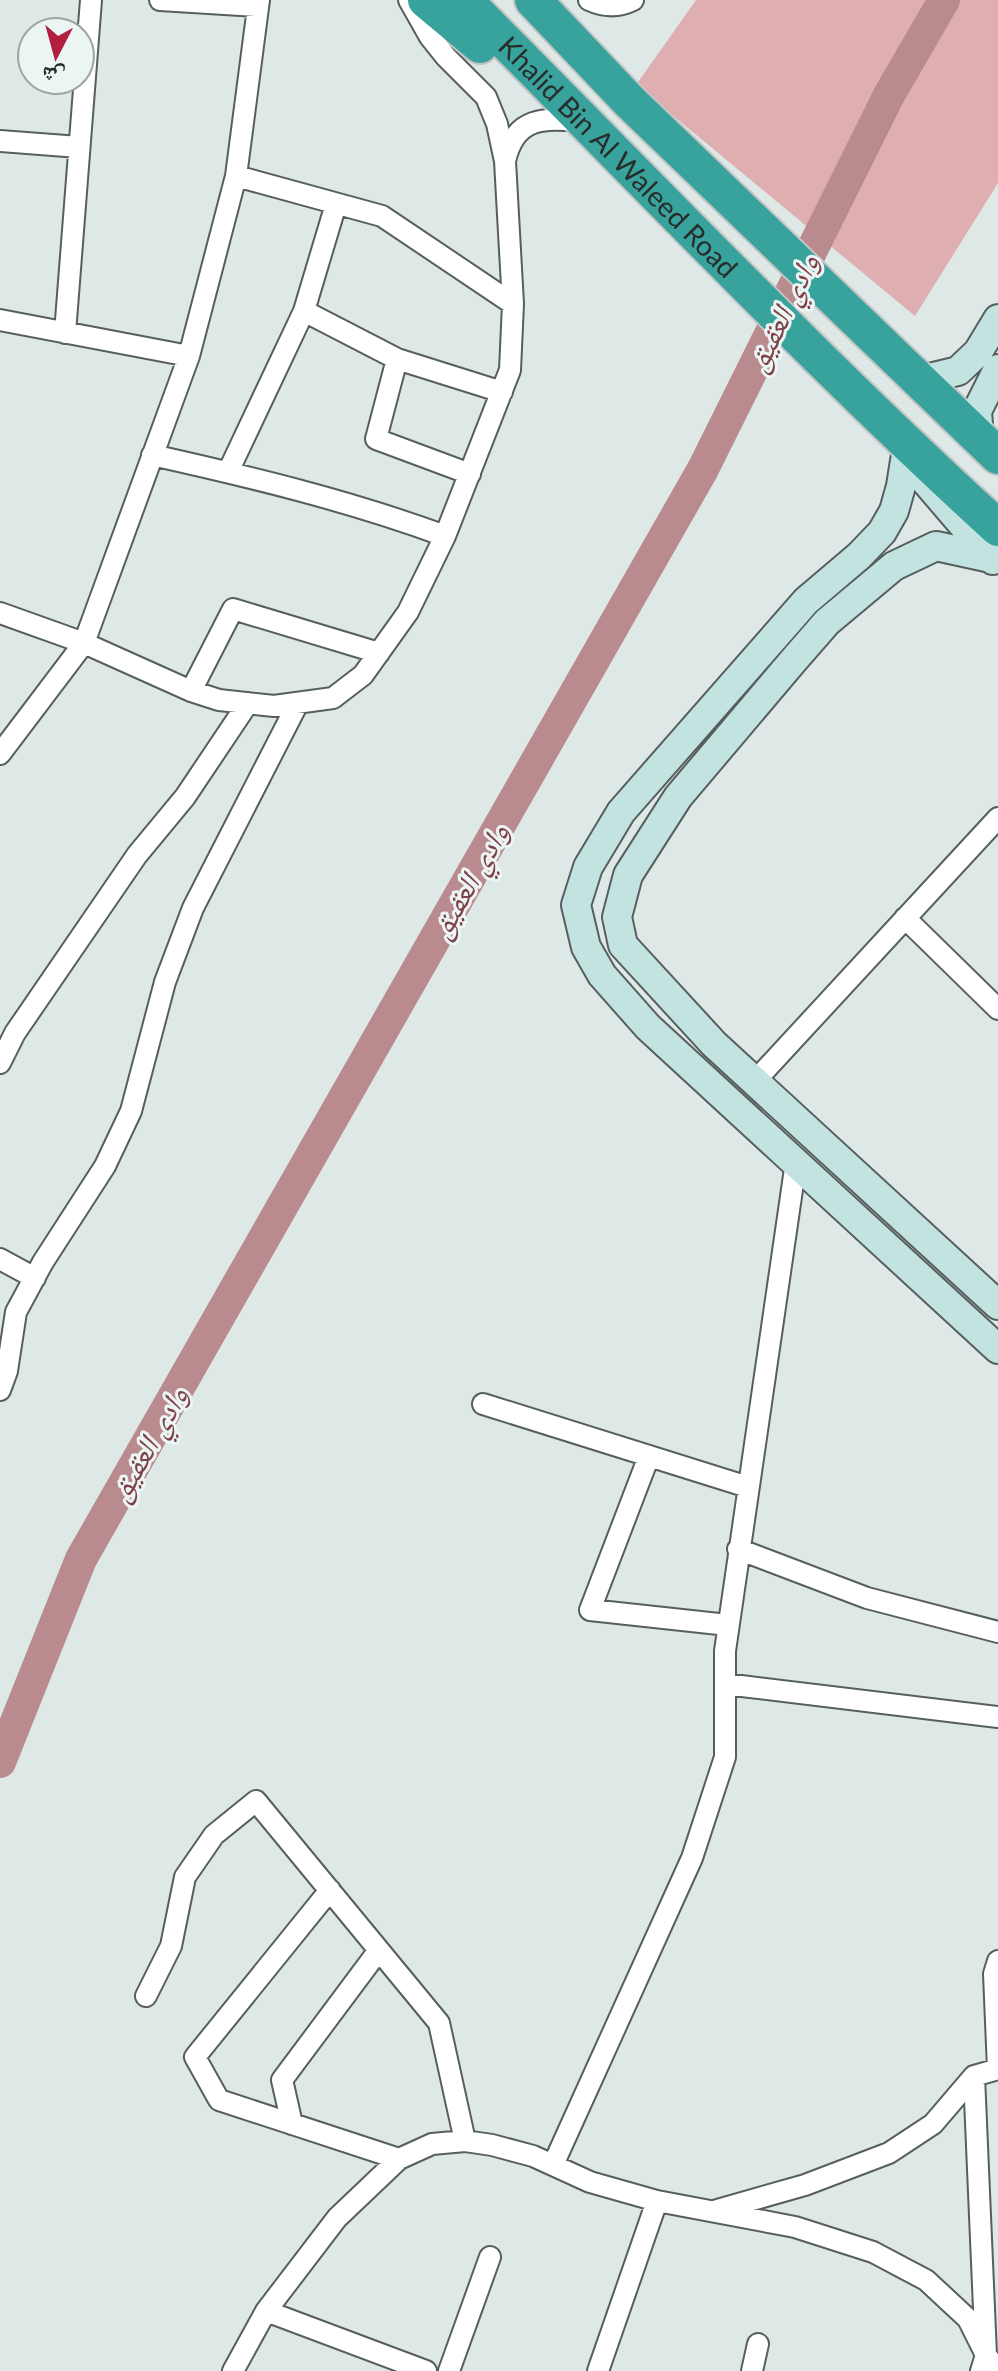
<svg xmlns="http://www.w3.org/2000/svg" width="998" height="2371" font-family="Lato,'Noto Naskh Arabic',sans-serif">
	<rect width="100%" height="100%" fill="#dee8e7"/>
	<path fill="#deaeb0" d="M696,0H998V183L915,316L636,85Z"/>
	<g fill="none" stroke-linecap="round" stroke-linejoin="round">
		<path stroke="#ba8b8e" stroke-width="32" d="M0,1762L81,1559L703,469L889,95L944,0"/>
		<g stroke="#565f5e" stroke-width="24">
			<path id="street" d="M160,0L258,6
				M589,0C604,7 619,7 633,0
				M0,141L79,147
				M505,161C515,116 544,118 582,121
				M236,176L259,0
				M304,311L397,359L502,392
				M0,320L189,356
				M65,333L91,0
				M397,359L376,439L470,474
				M152,455C251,477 350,501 445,536
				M228,472L304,311L336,204
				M0,613L84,643L191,691L219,700L274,706L333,698L363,675L408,612L445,536L510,370L513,304L505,161L497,124L486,97L446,57L430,37L409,0
				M191,691L233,609L379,653
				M0,754L84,643L189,356L236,176L382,216L513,304
				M905,918L998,1009
				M0,1063L15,1033L137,855L185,797L248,703
				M755,1081L998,818
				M0,1259L35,1278
				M0,1390L7,1371L16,1312L43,1262L105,1166L131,1111L165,982L193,908L298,703
				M483,1404L748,1487
				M649,1456L590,1610L728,1625
				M738,1549L867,1598L998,1632
				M725,1684L998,1717
				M330,1890L195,2057L219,2100L399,2159
				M146,1996L171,1946L185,1877L214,1835L256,1801L439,2023L465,2141
				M974,2076L986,2355L981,2371
				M292,2124L282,2080L379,1950
				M553,2165L692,1858L725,1757V1651L796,1162
				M717,2210L805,2185L889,2153L933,2124L974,2076L998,2069L994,1974L998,1961
				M266,2311L426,2371
				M233,2371L266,2311L337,2218L399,2159L432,2144L465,2141L492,2145L533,2156L590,2182L657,2201L795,2227L873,2252L926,2280L968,2319L986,2355L998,2371
				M449,2371L490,2257
				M598,2371L657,2201
				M752,2371L758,2344"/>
		</g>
		<g stroke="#565f5e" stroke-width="32">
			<path id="secondary" d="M921,380L958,371L978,352L998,319
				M979,438L977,411L998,369
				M908,442L901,486L894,511L882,532L859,556L806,601L621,812L588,867L576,905L586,947L602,975L648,1027L998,1349
				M916,470L993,560
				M991,558L936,546L894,566L827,622L793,661L678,797L628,875L617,917L623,945L714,1044L998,1305"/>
		</g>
		<g stroke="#c3c4c4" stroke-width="40">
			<g id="highway">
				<path d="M426,0L480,45"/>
				<path id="s1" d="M464,0C641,177 813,359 998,528"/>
				<path d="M533,0L629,101L998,456"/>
			</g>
		</g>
		<use href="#street" stroke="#fff" stroke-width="20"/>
		<use href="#secondary" stroke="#c3e3e1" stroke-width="28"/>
		<use href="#highway" stroke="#37a39c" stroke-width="36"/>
	</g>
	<g text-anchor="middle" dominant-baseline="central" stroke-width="6" stroke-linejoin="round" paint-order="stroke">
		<g font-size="28" fill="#282c2b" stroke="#ebf5f4">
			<text stroke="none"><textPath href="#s1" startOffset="220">Khalid Bin Al Waleed Road</textPath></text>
		</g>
		<g font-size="30" font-style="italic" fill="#814148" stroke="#ebf5f4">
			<text transform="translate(781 312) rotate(-64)">وادي العقيق</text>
			<text transform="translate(468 880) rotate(-60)">وادي العقيق</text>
			<text transform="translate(147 1443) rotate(-60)">وادي العقيق</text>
		</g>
	</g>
	<g transform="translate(56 56) rotate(186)"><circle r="38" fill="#ebf5f4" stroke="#9da5a4" stroke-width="2"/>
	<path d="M0-6L14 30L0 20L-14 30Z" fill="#b11e40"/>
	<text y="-12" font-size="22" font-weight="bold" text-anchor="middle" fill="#282c2b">ش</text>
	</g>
</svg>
